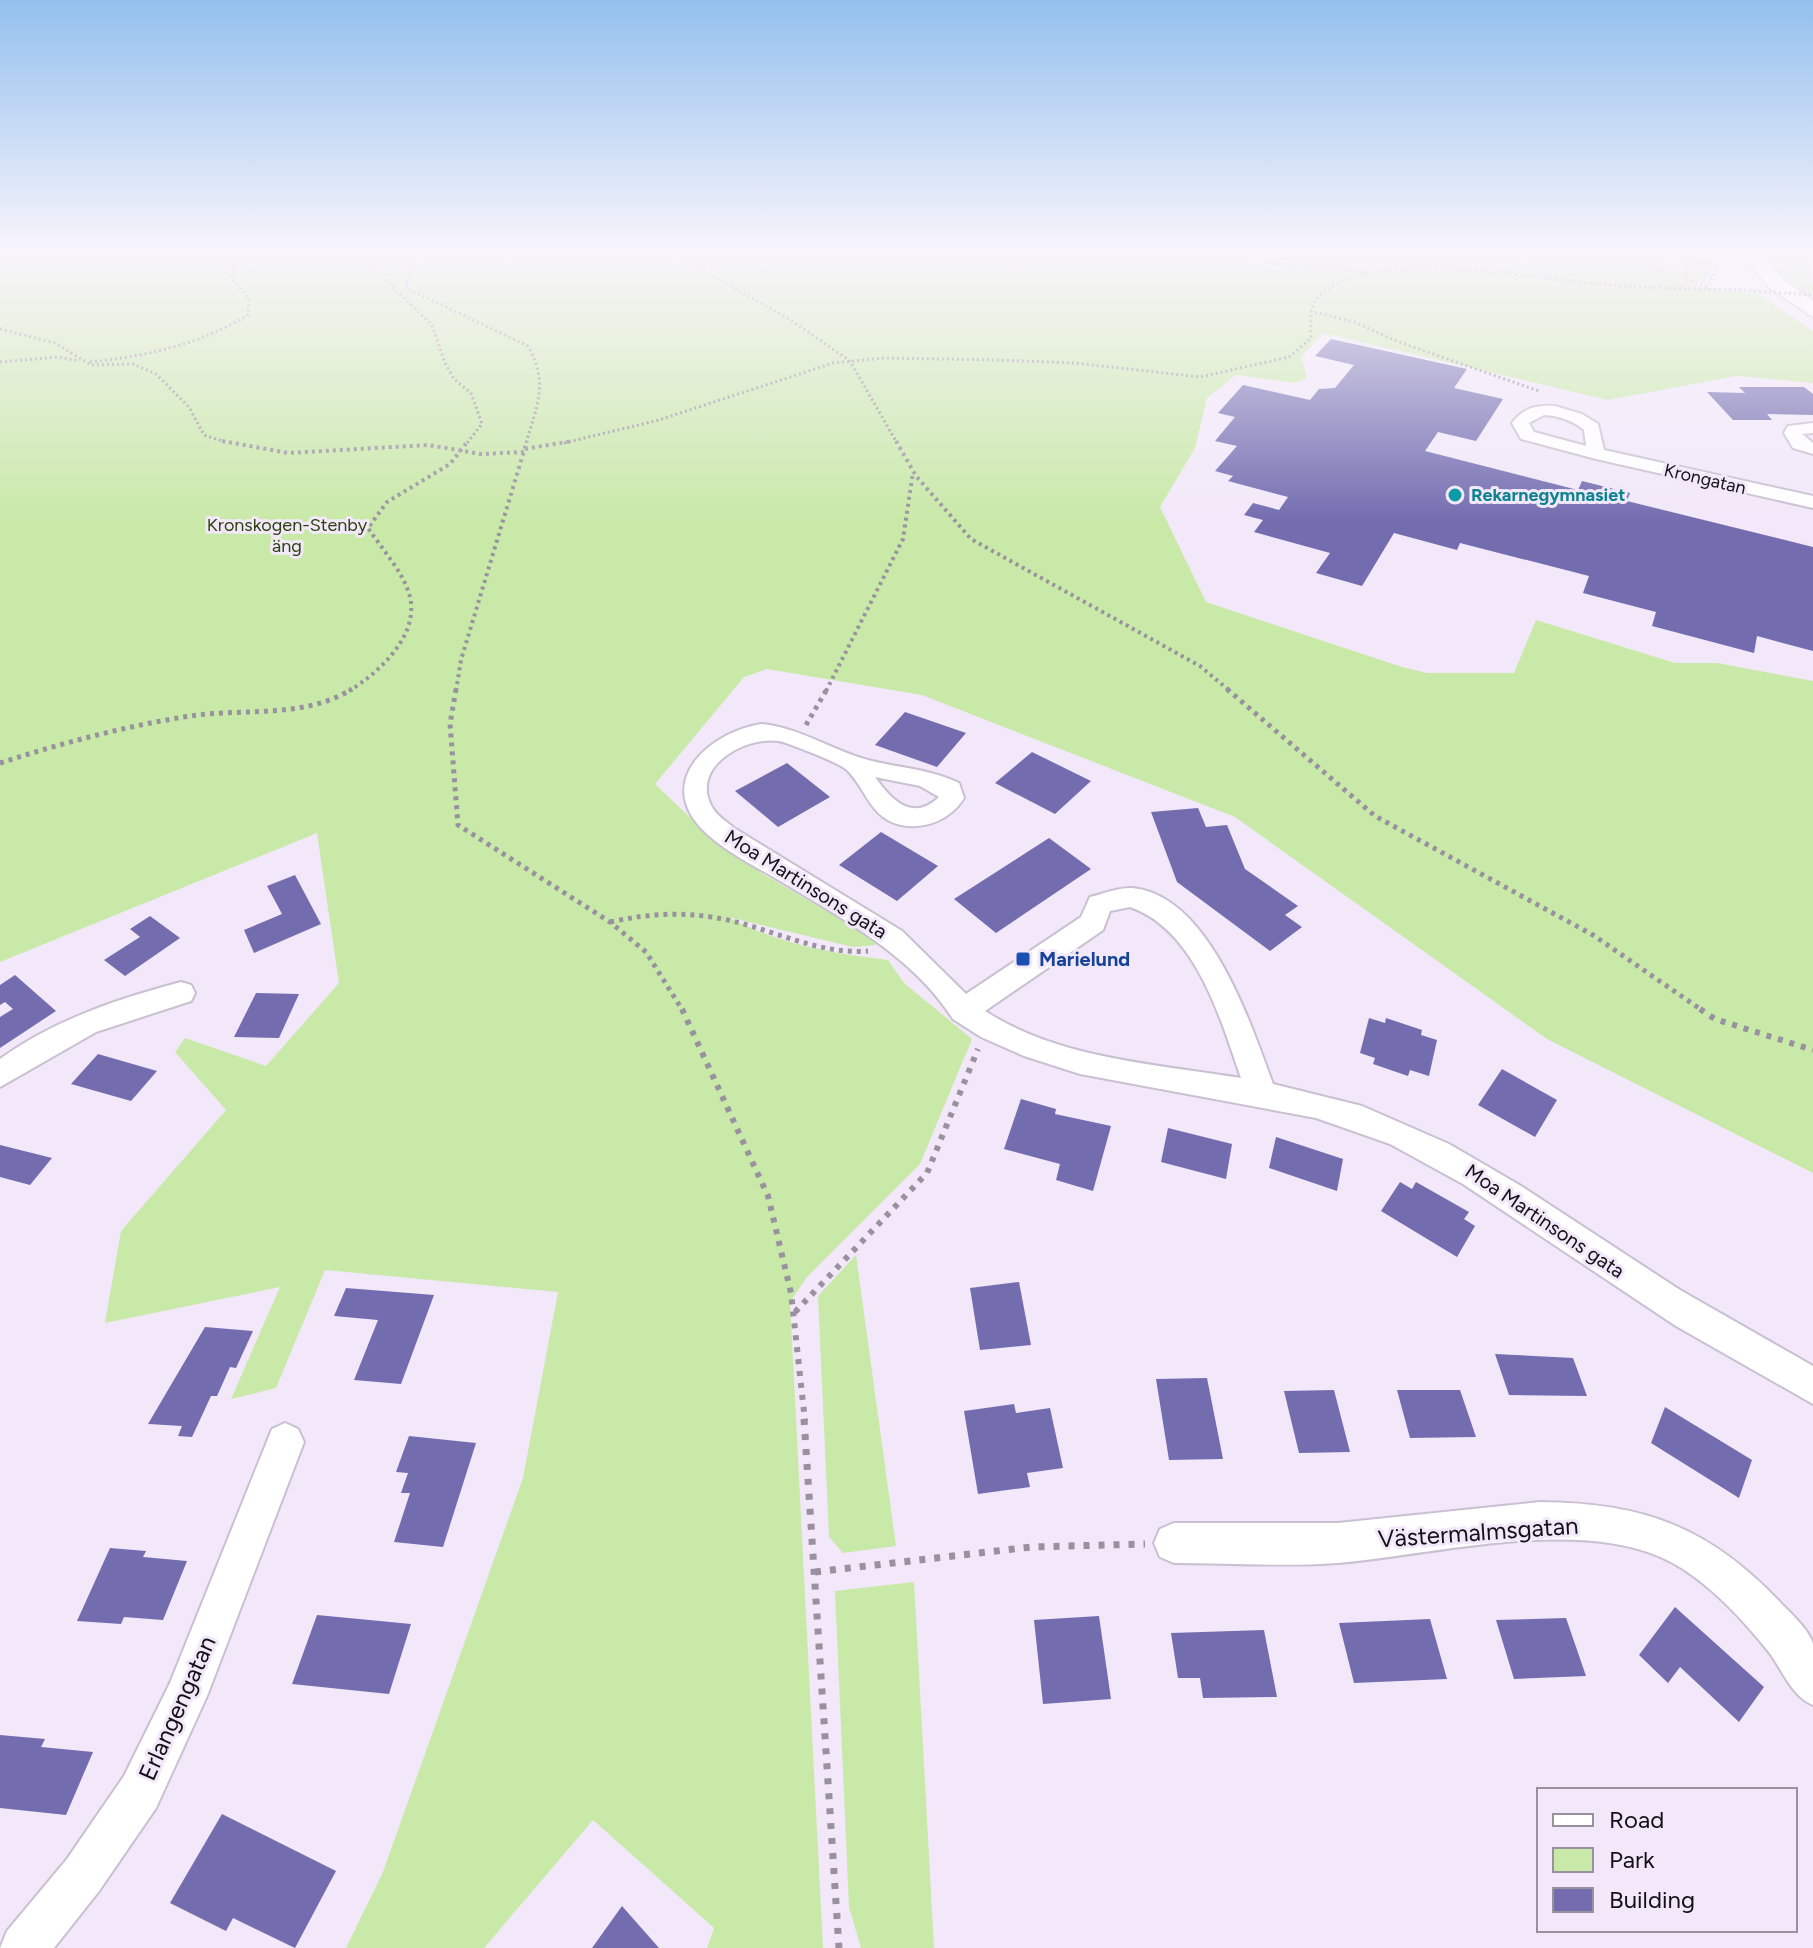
<svg xmlns="http://www.w3.org/2000/svg" width="1813" height="1948" font-family="Figtree,sans-serif">
	<rect width="100%" height="100%" fill="#f2e8f9"/>
	<path fill="#c9e9a8" d="M0,249H1709L1714,259L1705,284L1668,273L1702,288L1758,294L1813,331V383L1737,376L1608,400L1323,333L1301,357L1307,378L1295,383L1236,375L1207,398L1195,448L1160,507L1206,602L1402,667L1427,673H1514L1536,620L1675,663H1717L1813,681V1173L1547,1039L1235,817L922,695L767,669L744,677L655,784L699,826L763,874L879,941L875,945L853,947L728,917C781,945 829,953 888,960L904,983L972,1039L920,1164L807,1277L790,1302L823,1948H707L714,1928L593,1820L484,1948H346L383,1872L523,1478L558,1292L325,1270L276,1388L231,1399L280,1287L105,1323L121,1231L226,1110L175,1052L185,1038L266,1066L339,983L317,833L0,962Z
		M1759,249H1813L1808,282L1813,284V293L1800,291Z
		M856,1255L896,1546L843,1553L829,1537L818,1296Z
		M914,1582L934,1948H861L849,1907L835,1591Z"/>
	<path fill="#736db0" d="M1331,339L1467,369L1454,388L1503,399L1476,441L1438,432L1425,451L1578,490L1582,481L1630,493L1627,501L1813,547V651L1757,636L1754,653L1652,626L1656,612L1583,593L1589,576L1460,543L1457,550L1394,533L1362,586L1316,573L1330,553L1254,532L1263,520L1244,515L1253,503L1279,510L1288,497L1228,481L1233,476L1215,471L1237,446L1215,441L1235,417L1218,413L1243,385L1310,400L1319,389L1335,388L1354,365L1315,356Z
		M1739,387H1804L1813,394V415L1767,414L1772,420H1733L1707,392L1745,393Z
		M905,712L966,733L937,767L875,745Z
		M1032,752L1091,781L1055,814L995,783Z
		M787,763L830,797L778,827L735,791Z
		M1198,808L1206,827L1227,825L1245,869L1298,906L1285,915L1302,927L1270,951L1177,882L1151,812Z
		M881,832L938,866L897,901L839,865Z
		M1049,838L1091,869L996,933L954,899Z
		M295,875L321,924L254,953L244,930L282,914L267,886Z
		M150,916L180,938L125,976L104,960L140,937L130,929Z
		M15,975L56,1011L0,1048V1017L13,1009L5,1002L0,1005V985Z
		M256,993L299,994L279,1038L234,1037Z
		M1369,1018L1385,1023L1386,1018L1422,1030L1421,1035L1437,1040L1429,1076L1410,1070L1408,1076L1373,1064L1375,1058L1360,1053Z
		M98,1054L157,1071L131,1101L71,1084Z
		M1502,1069L1557,1100L1535,1137L1478,1105Z
		M1021,1099L1056,1109L1055,1114L1111,1126L1093,1191L1056,1180L1060,1164L1004,1149Z
		M1168,1128L1232,1144L1226,1179L1161,1162Z
		M1276,1137L1343,1159L1337,1191L1269,1168Z
		M0,1145L52,1158L30,1185L0,1177Z
		M1400,1182L1412,1189L1416,1182L1469,1212L1464,1219L1475,1226L1457,1257L1381,1211Z
		M1019,1282L1031,1345L980,1350L970,1288Z
		M346,1288L434,1295L401,1384L354,1380L378,1320L334,1316Z
		M205,1327L253,1331L236,1368L230,1367L217,1396H211L192,1437L178,1436L182,1426L148,1424Z
		M1495,1354L1573,1358L1587,1396L1509,1395Z
		M1207,1378L1223,1459L1169,1460L1156,1379Z
		M1334,1390L1350,1452L1299,1453L1284,1391Z
		M1397,1390H1460L1476,1437L1410,1438Z
		M1014,1404L1016,1413L1050,1408L1063,1468L1027,1473L1030,1487L978,1494L964,1411Z
		M1665,1407L1752,1460L1739,1498L1651,1443Z
		M409,1436L476,1443L443,1547L394,1542L410,1493H401L408,1473L396,1472Z
		M110,1548L146,1551L143,1557L187,1561L163,1620L124,1617L121,1624L77,1621Z
		M1675,1607L1764,1687L1739,1722L1680,1667L1668,1683L1639,1655Z
		M317,1615L411,1624L389,1694L292,1684Z
		M1099,1616L1111,1699L1043,1704L1034,1620Z
		M1566,1618L1586,1676L1514,1679L1496,1620Z
		M1430,1619L1447,1679L1354,1683L1339,1623Z
		M1264,1630L1277,1697L1203,1698L1200,1678H1178L1171,1633Z
		M0,1735L45,1739L41,1747L93,1752L66,1815L0,1808Z
		M222,1814L336,1871L295,1948L233,1918L226,1931L170,1903Z
		M622,1906L659,1948H592Z"/>
	<g fill="none" stroke-linecap="round" stroke-linejoin="round">
		<g stroke="#c9c0d1" stroke-width="4">
			<path id="street" d="M1555,406L1582,414L1598,424L1604,450L1813,496V508L1596,459L1521,439L1512,423C1523,408 1536,405 1555,406ZM1544,415C1559,416 1572,420 1584,430L1586,446L1534,432L1529,423Z
				M1813,423V433L1802,434L1813,443V454L1793,448L1784,433L1788,426Z
				M762,724C801,728 831,750 868,760C899,768 930,769 959,783L964,798C951,819 926,830 901,825C870,818 867,790 847,770C838,762 799,748 786,743C752,731 688,765 712,807C717,816 727,822 734,828L902,931L966,994L1081,917L1090,897C1102,894 1119,887 1132,888C1209,895 1250,1022 1273,1084L1362,1106L1449,1144L1521,1186L1680,1290L1813,1366V1404L1676,1326L1463,1184L1390,1144L1316,1118L1080,1074L1024,1056L981,1037L953,1019C912,955 840,917 777,879C751,864 722,850 701,828C655,778 713,731 762,724ZM875,777L920,786L939,797C913,822 892,801 875,777ZM1130,907C1196,930 1220,1018 1241,1078C1156,1064 1059,1059 985,1011L1103,930L1110,911Z
				M181,982L191,985L195,993L191,1001L96,1032L0,1087V1059C54,1020 117,999 181,982Z
				M285,1423L298,1429L304,1442L207,1696L156,1808L99,1891L54,1948H0L7,1931L67,1859L124,1776L170,1683L272,1429Z
				M1540,1502C1643,1503 1707,1526 1779,1601C1789,1612 1809,1629 1813,1644C1813,1662 1813,1687 1813,1705C1791,1696 1783,1670 1768,1651C1740,1616 1700,1573 1658,1556C1569,1519 1432,1555 1338,1563C1284,1567 1229,1563 1174,1563L1160,1557L1154,1543L1160,1529L1174,1523H1338Z"/>
		</g>
		<g stroke="#c9c0d1" stroke-width="4">
			<path id="secondary" d="M1736,249H1756L1784,280L1813,301V317L1770,288Z"/>
		</g>
		<path stroke="#99919e" stroke-width="3" stroke-dasharray="2 3" stroke-linecap="butt" d="M347,249L360,255L432,325L445,363L454,379L471,393L482,424L467,443
			M430,249L412,268L406,283L408,289L528,346C549,383 537,405 526,443
			M665,249L789,319L850,361L897,443
			M1232,249L1278,264L1368,272
			M1651,249L1686,261L1689,267L1684,278
			M1716,249L1725,261
			M1681,257L1717,262
			M1644,263L1708,287
			M1707,289L1722,257
			M1310,311L1354,322L1399,342L1539,391
			M0,329L55,343L91,365L133,364L156,374L189,407L204,435L228,443
			M0,362L57,357L80,361
			M90,362C147,356 198,345 248,315L249,300L232,278L234,249
			M564,443L659,420L833,363L885,358L997,360L1075,363L1200,377L1289,357L1311,338C1311,322 1308,304 1322,293C1381,248 1528,278 1599,284C1645,288 1692,289 1739,290"/>
		<path stroke="#99919e" stroke-width="4" stroke-dasharray="3 4" stroke-linecap="butt" d="M222,441L288,453L428,445L481,454L524,452
			M896,441L916,476L971,539L1200,666L1230,691
			M525,449L572,441
			M349,691C378,673 419,637 410,597C404,573 382,549 368,528L387,502L450,464L468,441
			M456,691L461,660L527,441
			M826,691L903,539L913,472"/>
		<path stroke="#99919e" stroke-width="5" stroke-dasharray="4 5" stroke-linecap="butt" d="M456,689L450,724L458,825L610,922L646,952L683,1011
			M1227,689L1375,816L1593,935L1703,1011
			M806,725L827,689
			M0,763C62,743 126,726 190,716C244,708 304,719 352,689
			M610,922C652,913 685,911 728,920C774,930 820,955 868,951"/>
		<path stroke="#99919e" stroke-width="6" stroke-dasharray="5 7" stroke-linecap="butt" d="M682,1009L768,1196L791,1293L805,1421
			M1700,1009L1715,1019L1813,1050
			M795,1312L927,1173L978,1049"/>
		<path stroke="#99919e" stroke-width="7" stroke-dasharray="6 9" stroke-linecap="butt" d="M804,1419L839,1948
			M815,1572L1031,1547L1145,1544"/>
		<use href="#street" fill="#fff" fill-rule="evenodd"/>
		<use href="#secondary" fill="#fff" fill-rule="evenodd"/>
		<path stroke="#99919e" stroke-width="3" stroke-dasharray="2 3" stroke-linecap="butt" d="M1739,290L1813,295"/>
	</g>
	<linearGradient id="sky" x2="0" y2="1"><stop stop-color="#93c0ee"/><stop offset="0.48" stop-color="#f9f5fc"/><stop offset="1" stop-color="#f9f5fc" stop-opacity="0"/></linearGradient>
	<rect width="1813" height="522" fill="url(#sky)"/>
	<circle fill="#0f9aa8" stroke="#f2e8f9" stroke-width="3" cx="1455" cy="495" r="8"/>
	<rect fill="#1a4fb4" stroke="#f2e8f9" stroke-width="3" x="1015" y="951" width="16" height="16" rx="4"/>
	<g text-anchor="middle" dominant-baseline="central" stroke-width="6" stroke-linejoin="round" paint-order="stroke">
		<g font-size="18" fill="#141116" stroke="#f2e8f9">
			<text transform="translate(1705 479) rotate(13)">Krongatan</text>
		</g>
		<g font-size="18" font-weight="bold" fill="#0d838f" stroke="#f2e8f9" text-anchor="start">
			<text x="1471" y="495">Rekarnegymnasiet</text>
		</g>
		<g font-size="18" fill="#2c410e" stroke="#f2e8f9">
			<text x="287" y="525">Kronskogen-Stenby<tspan x="287" dy="21">äng</tspan></text>
		</g>
		<g font-size="20" fill="#141116" stroke="#f2e8f9">
			<text transform="translate(806 884) rotate(32)">Moa Martinsons gata</text>
			<text transform="translate(1545 1221) rotate(34)">Moa Martinsons gata</text>
		</g>
		<g font-size="20" font-weight="bold" fill="#164399" stroke="#f2e8f9" text-anchor="start">
			<text x="1039" y="959">Marielund</text>
		</g>
		<g font-size="24" fill="#141116" stroke="#f2e8f9">
			<text transform="translate(1478 1532) rotate(-4)">Västermalmsgatan</text>
			<text transform="translate(177 1708) rotate(-66)">Erlangengatan</text>
		</g>
	</g>
	<rect x="1537" y="1788" width="260" height="144" fill="#f2e8f9" stroke="#99929e" stroke-width="2"/>
	<rect x="1553" y="1814" width="40" height="12" fill="#ffffff" stroke="#99929e" stroke-width="2"/>
	<text x="1609" y="1828" font-size="24" fill="#141116">Road</text>
	<rect x="1553" y="1848" width="40" height="24" fill="#c9e9a8" stroke="#99929e" stroke-width="2"/>
	<text x="1609" y="1868" font-size="24" fill="#141116">Park</text>
	<rect x="1553" y="1888" width="40" height="24" fill="#736db0" stroke="#99929e" stroke-width="2"/>
	<text x="1609" y="1908" font-size="24" fill="#141116">Building</text>
</svg>
